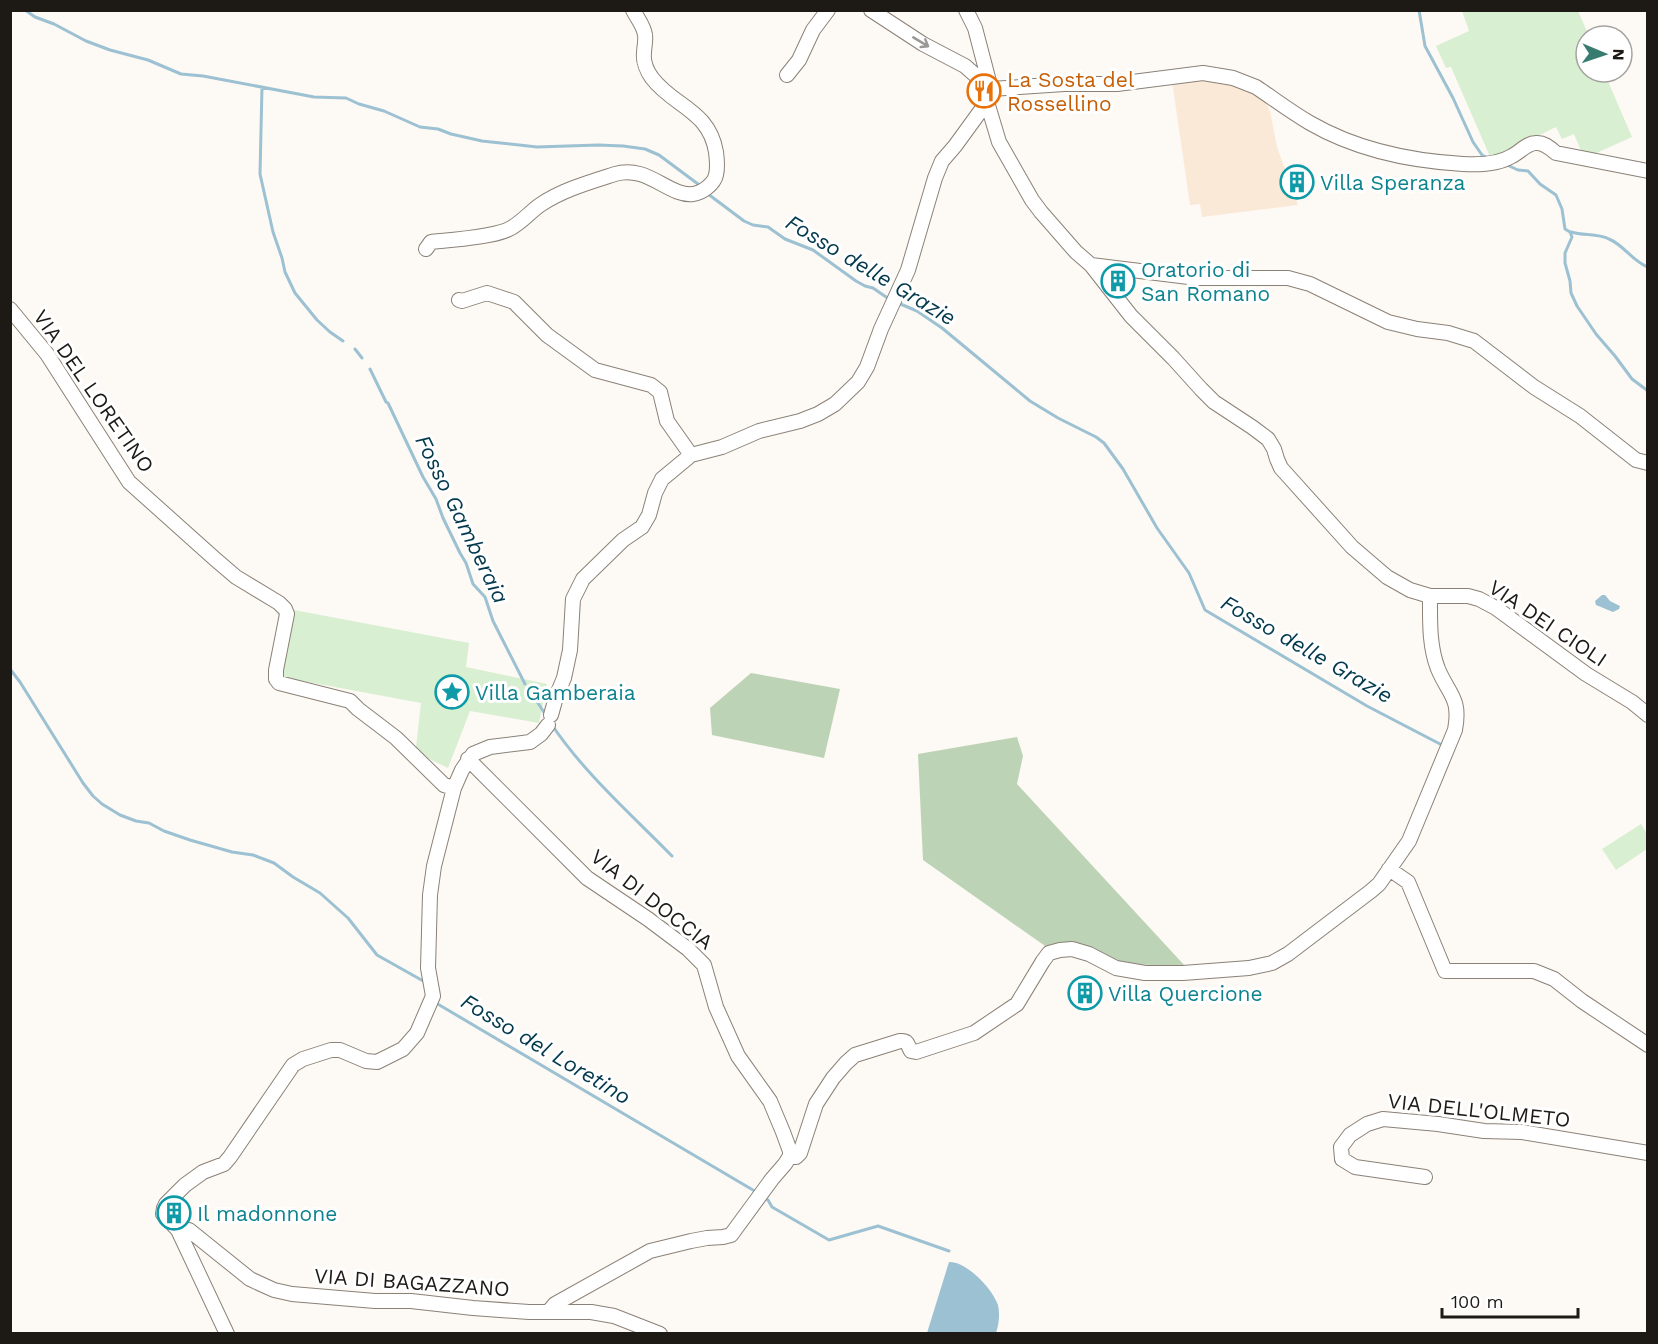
<svg xmlns="http://www.w3.org/2000/svg" width="1658" height="1344" font-family="'Work Sans',sans-serif">
	<rect width="100%" height="100%" fill="#fdf9f4"/>
	<path fill="#fbe9d8" d="M1217,79L1262,95L1270,111L1277,147L1298,205L1202,217L1200,204L1190,205L1172,81Z"/>
	<path fill="#d9efd2" d="M1462,11H1578L1589,36H1586V72H1604L1632,137L1592,155H1583L1574,134L1562,139L1556,127L1491,159L1451,67L1446,68L1436,46L1469,31Z
		M294,610L469,643L466,667L547,684L539,723L470,711L448,768L427,758L416,747L421,703L281,677Z
		M1641,824L1647,834V849L1616,870L1602,849Z"/>
	<path fill="#bdd3b6" d="M751,673L840,689L824,758L712,735L710,708Z
		M1017,737L1023,756L1017,784L1185,966L1123,964L1048,948L923,860L918,754Z"/>
	<path fill="#9cc1d2" d="M1602,595H1605L1610,601L1620,606L1619,609L1613,612L1596,605L1595,601Z
		M949,1262C966,1261 992,1288 998,1305C1000,1314 999,1324 996,1333H927Z"/>
	<g fill="none" stroke-linecap="round" stroke-linejoin="round">
		<path stroke="#9cc1d2" stroke-width="3" d="M25,10L35,17L54,24L86,41L110,50L148,60L181,74L203,76L314,97L346,98L359,104L384,111L420,127L438,129L451,134L482,141L537,147L598,145L623,146L645,149L659,155L702,187
			M1419,10L1425,46L1453,98L1473,142L1482,155L1488,158
			M262,87L260,174L273,232L282,258L285,272L295,293L317,320L330,332L343,341
			M1505,164L1518,170L1528,171L1540,184L1556,195L1562,209L1565,229L1570,232L1572,237L1565,253V263L1570,281L1571,293L1577,306L1596,334L1615,356L1632,379L1648,391
			M708,194L744,221L753,225L768,227L785,239L813,250L856,281L865,286L873,288L889,299
			M1571,232C1584,236 1597,233 1609,239C1624,245 1633,262 1648,267
			M898,303L917,311L942,328L1030,401L1058,418L1096,437L1104,443L1123,469L1157,528L1189,573L1205,610L1367,706L1440,744
			M355,349L362,358
			M370,369L386,402L388,403L423,477L436,499L443,518L460,553L466,563L473,584L485,597L493,621L525,684
			M10,669L20,682L83,783L93,796L102,804L120,815L136,821L149,823L164,831L190,840L232,852L253,855L274,863L293,877L320,893L348,918L377,955L425,982
			M536,700L547,717
			M552,725C585,774 631,814 672,856
			M436,1003L758,1193
			M763,1197L768,1200L772,1207L829,1240L878,1226L949,1251"/>
		<g stroke="#8b8177" stroke-width="16">
			<path id="minor" d="M871,10L923,44L965,66L991,89
				M966,10L975,28L991,89L987,102L999,142L1032,200L1041,212L1076,252L1091,265L1131,316L1173,358L1201,389L1214,402L1252,427L1268,439L1274,449L1277,459L1281,468L1352,547L1387,577L1410,590L1430,596H1468L1479,599L1496,608L1586,674L1632,702L1648,715
				M787,75L799,60L813,30L828,10
				M991,89L1064,84H1117L1203,73L1233,78L1256,87C1274,99 1291,112 1310,123C1355,149 1411,161 1463,164C1479,165 1499,164 1512,156C1520,152 1527,143 1536,143C1544,142 1551,149 1556,153L1648,171
				M426,249L431,242C450,240 496,237 511,228C522,222 530,212 540,205C562,190 590,182 615,174C647,164 669,197 693,194C702,193 714,184 716,175C718,167 717,160 716,152C709,110 674,107 652,78C647,71 643,61 644,53C644,47 646,41 645,35C644,26 637,18 633,10
				M1091,265L1197,278H1288L1310,284L1388,322L1417,329L1448,333L1474,341L1534,387L1580,416L1636,460L1648,463
				M459,300L462,301L487,293L514,302L547,335L595,370L651,385L660,392L667,421L691,455
				M10,309L47,354L129,482L215,559L236,577L279,603L285,609L287,614L276,670V679L279,683L350,701L358,709L396,738L444,785L454,788
				M551,715L556,697L564,678L570,650L573,599L583,579L623,540L642,527L649,515L655,493L662,479L691,455L722,447L759,431L800,421L818,414L835,404L858,382L867,367L881,329L908,270L935,178L942,161L955,146L987,102
				M468,759L587,878L648,919L688,949L704,965L716,1007L738,1056L770,1101L783,1132L790,1151V1156L785,1164L772,1179L731,1235L723,1237L707,1238L691,1241L650,1251L555,1304L549,1311
				M1389,869L1408,882L1445,971H1534L1554,979L1582,1001L1648,1045
				M790,1156L796,1157L800,1153L816,1104L833,1078L846,1063L855,1055L900,1041C909,1040 907,1045 911,1051L916,1052L974,1033L1017,1004L1043,961L1049,953L1060,950L1072,949L1089,954L1116,968L1145,973H1183L1249,968L1272,963L1288,954L1371,891L1379,884L1409,841L1455,730C1461,698 1449,695 1438,669C1429,646 1430,621 1430,596
				M1425,1177L1355,1167L1342,1159L1341,1147L1350,1135L1367,1124L1383,1119L1438,1124L1484,1131L1522,1132L1648,1153
				M178,1230H189L250,1279L274,1290L292,1294L375,1301H411L473,1308L529,1312H591L614,1316L660,1334
				M227,1334L178,1230L163,1214L164,1208L166,1204L185,1185L203,1172L224,1164L230,1157L293,1065L303,1059L331,1050H340L366,1061L377,1062L403,1049L417,1033L433,996L428,968L430,895L434,866L454,788L462,770L473,754L490,747L530,742L541,734L548,725"/>
		</g>
		<use href="#minor" stroke="#fff" stroke-width="14"/>
	</g>
	<defs><path id="oneway-shaft" d="M-6 0H5M1.5-3L5.5 0L1.5 3" fill="none" stroke-width="1.6" stroke-linecap="round" stroke-linejoin="round" transform="scale(1.5)"/></defs>
	<use stroke="#999896" href="#oneway-shaft" transform="translate(921 42) rotate(31)"/>
	<defs>
		<g id="restaurant-ring" transform="scale(1.725)"><circle r="9.5" fill="#fff" stroke="#e8710a" stroke-width="1.5"/><path d="M-5-6h1v4h1v-4h1v4h1v-4h1v5L-1.5 .5V6h-2V.5L-5-1ZM5-6V6H3V1.5H1.5Q1.5-4 5-6Z" fill="#e8710a"/></g>
		<g id="building-ring" transform="scale(1.725)"><circle r="9.5" fill="#fff" stroke="#0f9aa8" stroke-width="1.5"/><path d="M-4-6H4V6H1V3H-1V6H-4ZM-2.5-4.3h1.7v1.8h-1.7ZM.8-4.3h1.7v1.8H.8ZM-2.5-1h1.7V.8h-1.7ZM.8-1h1.7V.8H.8Z" fill="#0f9aa8"/></g>
		<g id="sight-ring" transform="scale(1.725)"><circle r="9.5" fill="#fff" stroke="#0f9aa8" stroke-width="1.5"/><path d="M0-6L1.8-2.2L6-1.7L2.9 1.2L3.7 5.4L0 3.3L-3.7 5.4L-2.9 1.2L-6-1.7L-1.8-2.2Z" fill="#0f9aa8"/></g>
	</defs>
	<g fill-rule="evenodd">
		<use href="#restaurant-ring" x="984" y="91"/>
		<use href="#building-ring" x="1297" y="182"/>
		<use href="#building-ring" x="1118" y="281"/>
		<use href="#sight-ring" x="452" y="692"/>
		<use href="#building-ring" x="1085" y="993"/>
		<use href="#building-ring" x="174" y="1213"/>
	</g>
	<g text-anchor="middle" dominant-baseline="central" stroke-width="6" stroke-linejoin="round" paint-order="stroke">
		<g font-size="21" fill="#c56008" stroke="#fff" text-anchor="start">
			<text x="1007" y="79">La Sosta del<tspan x="1007" dy="24">Rossellino</tspan></text>
		</g>
		<g font-size="21" fill="#0d838f" stroke="#fff" text-anchor="start">
			<text x="1320" y="182">Villa Speranza</text>
			<text x="1141" y="269">Oratorio di<tspan x="1141" dy="24">San Romano</tspan></text>
			<text x="475" y="692">Villa Gamberaia</text>
			<text x="1108" y="993">Villa Quercione</text>
			<text x="197" y="1213">Il madonnone</text>
		</g>
		<g font-size="21" fill="#1d1915" stroke="#fff">
			<text transform="translate(94 391) rotate(55)">VIA DEL LORETINO</text>
			<text transform="translate(1548 623) rotate(34)">VIA DEI CIOLI</text>
			<text transform="translate(652 899) rotate(38)">VIA DI DOCCIA</text>
			<text transform="translate(1479 1110) rotate(6)">VIA DELL'OLMETO</text>
			<text transform="translate(412 1282) rotate(4)">VIA DI BAGAZZANO</text>
		</g>
		<g font-size="22" font-style="italic" fill="#03394c" stroke="#fff">
			<text transform="translate(871 270) rotate(31)">Fosso delle Grazie</text>
			<text transform="translate(462 519) rotate(64)">Fosso Gamberaia</text>
			<text transform="translate(1307 649) rotate(30)">Fosso delle Grazie</text>
			<text transform="translate(546 1049) rotate(31)">Fosso del Loretino</text>
		</g>
	</g>
	<rect width="1658" height="1344" fill="none" stroke="#1d1915" stroke-width="24"/>
	<g transform="translate(1604 54) rotate(92)"><circle r="28" fill="#ffffff" stroke="#a5a3a1" stroke-width="1.5"/>
	<path d="M0-4.5L10 22L0 15L-10 22Z" fill="#387c6f"/>
	<text y="-9" font-size="16" font-weight="bold" text-anchor="middle" fill="#1d1915">N</text>
	</g>
	<path d="M1442 1308v9h136v-9" fill="none" stroke="#1d1915" stroke-width="3"/>
	<text x="1451" y="1308" font-size="18" fill="#1d1915" stroke="#ffffff" stroke-width="4.5" paint-order="stroke">100 m</text>
</svg>
